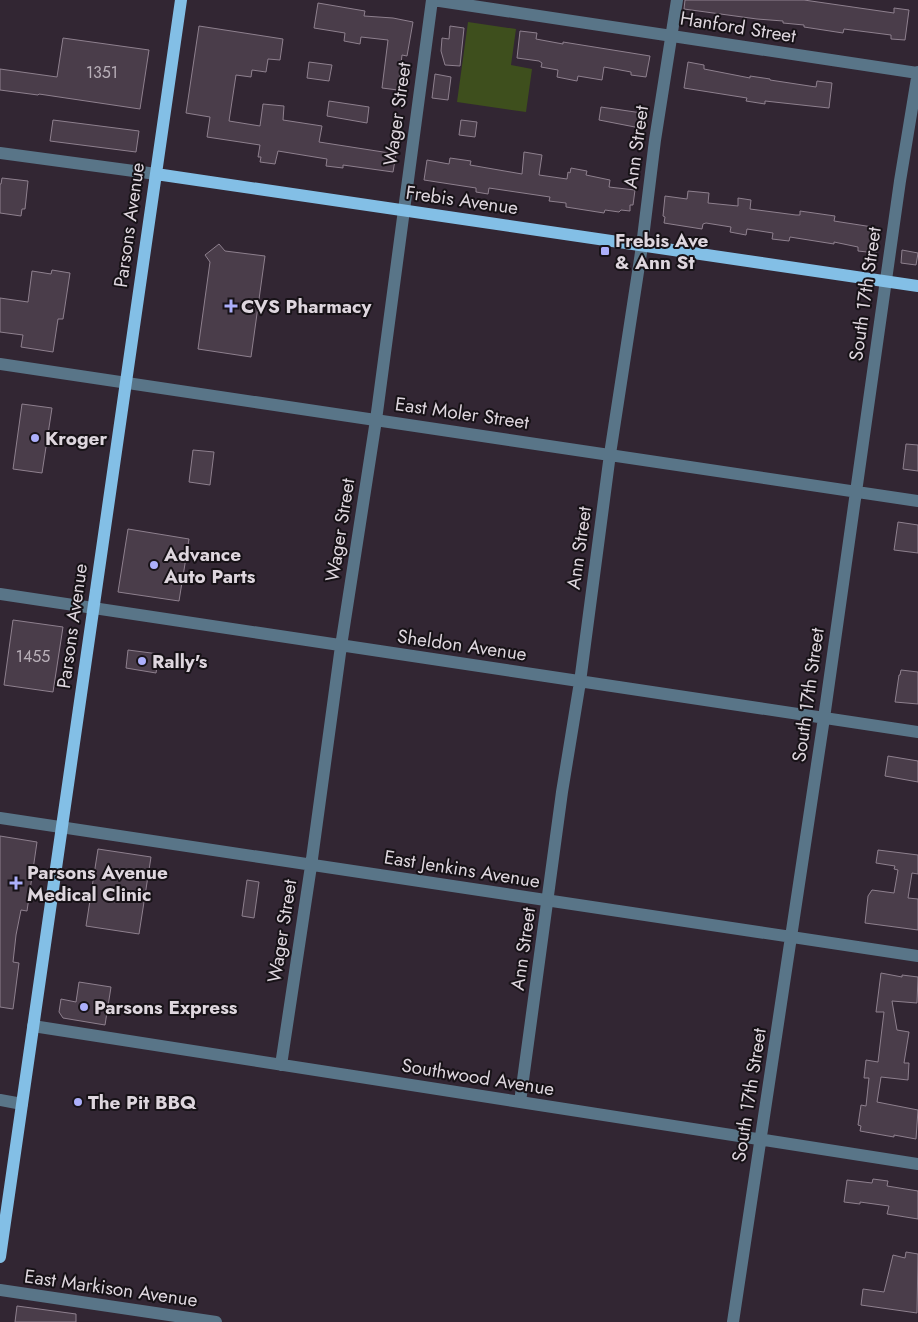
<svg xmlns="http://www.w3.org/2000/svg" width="918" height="1322" font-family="Jost,sans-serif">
	<rect width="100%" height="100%" fill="#322633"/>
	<path fill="#3e4f1d" d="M468,22L516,29L511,65L532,69L526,112L457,102Z"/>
	<path fill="#4a3d4a" stroke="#8e808e" d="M685,0H804L894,13V8L909,10L905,40L891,39V35L844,29L843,33L804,27V25L783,23V21L757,19L684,9Z
		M318,3L365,11L364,16L393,18L413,22L407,56L402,55L398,90L382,88L388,40L361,37L360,44L344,41L345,33L314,28Z
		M199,26L283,39L280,60L268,59L266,72L252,70L251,77L236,75L229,121L260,126L263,104L284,106L283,120L322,126L319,142L396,154L393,172L343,165V168L326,166L327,159L278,151L275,164L260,162L261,157H258L260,145L207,137L210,117L186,113Z
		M450,26L464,28L460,66L445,65L441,51L442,38L449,39Z
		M520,31L537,33L536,39L563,44V42L650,56L646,77L631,75V72L604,67L602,80L578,76L577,81L557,77L558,70L541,67L542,63L539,61L517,58Z
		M63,38L149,50L140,109L39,94L38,95L0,90V69L57,77Z
		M309,62L332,65L329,81L307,78Z
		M688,62L704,65V69L750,78V76L770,79V80L816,87L817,81L832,83L829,108L765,101V104L746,101L747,98L684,88Z
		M435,74L451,77L448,100L432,98Z
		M329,101L369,107L367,123L327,116Z
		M601,107L642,113L640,128L599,120Z
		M53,120L139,131L136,152L50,141Z
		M461,120L477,122L475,137L459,135Z
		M524,152L542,155L539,175L567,179L568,172L570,173L571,168L587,171L586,175L610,180L609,187L635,190L633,205H630V211L621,210L619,212L605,210L604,213L566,207V203L549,201L550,197L489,188L488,194L476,192V188L424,180L427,160L449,164L450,158L471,161L470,165L522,174Z
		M2,178L28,181L25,209H22L21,216L0,213V184H1Z
		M688,191L709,193L708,203L738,206V198L751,200L750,209L796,215H800V211L835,216L834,221L879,228L876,253L858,251V247L834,242V244L790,237L789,241L772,239L773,233L747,229L746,235L730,232L731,227L706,223L703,224L702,229L664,223L665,217L663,216L665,196L687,199Z
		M219,244L225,251L265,256L251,357L198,349L210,262L205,255Z
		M902,250L918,253L916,265L901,263Z
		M52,270L70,273L63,319H58L53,352L21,347L23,335L0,332V298L28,302L32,271L51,274Z
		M22,404L52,408L42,473L13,469Z
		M906,444L918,445V471L903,469Z
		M193,450L214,452L210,485L189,482Z
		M898,522L918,525V553L894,550Z
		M128,529L189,539L179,601L118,592Z
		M13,620L63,627L53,692L4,685Z
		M128,650L159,654L156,673L126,668Z
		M901,670L918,672V704L895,702L899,675H900Z
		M888,756L918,761V782L885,776Z
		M0,836L37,842L27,911L21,910L16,935L13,962L19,963L13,1009L0,1007Z
		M98,849L151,857L139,934L86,926Z
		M878,850L918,855V874L912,873L908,898L918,899V930L865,923L868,896L872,890L894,893L898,870L894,869L895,866L876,863Z
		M247,880L259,882L254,918L242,916Z
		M881,973L902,977V975L918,977L917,1003L892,1001L897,1030L909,1032L904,1063H909L908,1080L881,1077L877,1102L918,1110L916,1139L894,1135V1137L860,1131L861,1126L858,1125L861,1105L866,1106L869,1078H864L866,1060L878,1062L884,1012H876Z
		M79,982L111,987L105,1025L63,1018L59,1012L61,999L76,1002Z
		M873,1179L888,1181L887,1186L918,1191V1219L887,1214L889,1206L860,1202V1204L844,1202L847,1180L872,1183Z
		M906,1252L918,1254L917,1313L861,1305L863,1289L884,1292L893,1255L905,1258Z
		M17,1306L76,1314V1322H15Z"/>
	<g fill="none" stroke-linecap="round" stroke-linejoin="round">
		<path stroke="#597588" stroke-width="12" d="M433,0L918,73
			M0,153L156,174
			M0,364L918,501
			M0,594L918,732
			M0,818L918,956
			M33,1026L918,1164
			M281,1065L311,866L341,646L376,420L432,0
			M0,1100L22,1104
			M520,1102L562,792L580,682L610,454L642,246L655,140L677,0
			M0,1290L216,1322
			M733,1322L824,718L900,181L918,72"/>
		<path stroke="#83bfe6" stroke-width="12" d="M156,174L918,286
			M0,1257L181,0"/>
	</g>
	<g fill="#acaffb" stroke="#171217" stroke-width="2">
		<rect x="600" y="246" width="10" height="10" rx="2.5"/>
		<path d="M228.5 298.5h5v5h5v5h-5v5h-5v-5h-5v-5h5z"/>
		<circle cx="35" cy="438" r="5"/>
		<circle cx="154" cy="565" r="5"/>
		<circle cx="142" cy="661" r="5"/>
		<path d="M13.5 875.5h5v5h5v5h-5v5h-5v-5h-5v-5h5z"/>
		<circle cx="84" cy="1007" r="5"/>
		<circle cx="78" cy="1102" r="5"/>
	</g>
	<g text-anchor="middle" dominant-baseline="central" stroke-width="4" stroke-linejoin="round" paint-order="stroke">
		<g font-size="16" fill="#b9b0b9">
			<text x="102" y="72">1351</text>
			<text x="33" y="656">1455</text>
		</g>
		<g font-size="19" fill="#ded6de" stroke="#171217">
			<text transform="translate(738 27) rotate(9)">Hanford Street</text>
			<text transform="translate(397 114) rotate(-82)">Wager Street</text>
			<text transform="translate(636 147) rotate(-82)">Ann Street</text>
			<text transform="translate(462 200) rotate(8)">Frebis Avenue</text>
			<text transform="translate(129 225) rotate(-82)">Parsons Avenue</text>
			<text transform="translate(865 294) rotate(-82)">South 17th Street</text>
			<text transform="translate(462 413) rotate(8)">East Moler Street</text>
			<text transform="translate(340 530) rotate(-81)">Wager Street</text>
			<text transform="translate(579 548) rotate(-82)">Ann Street</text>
			<text transform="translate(72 626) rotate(-82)">Parsons Avenue</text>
			<text transform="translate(462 645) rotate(8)">Sheldon Avenue</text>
			<text transform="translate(808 695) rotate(-82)">South 17th Street</text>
			<text transform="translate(462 869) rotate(9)">East Jenkins Avenue</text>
			<text transform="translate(282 931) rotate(-81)">Wager Street</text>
			<text transform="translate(523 949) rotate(-82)">Ann Street</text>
			<text transform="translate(478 1077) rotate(9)">Southwood Avenue</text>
			<text transform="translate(749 1095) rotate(-81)">South 17th Street</text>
			<text transform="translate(111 1288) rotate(8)">East Markison Avenue</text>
		</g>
		<g font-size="19" font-weight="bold" fill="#ded6de" stroke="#171217" text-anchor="start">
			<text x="615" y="240">Frebis Ave<tspan x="615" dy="22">&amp; Ann St</tspan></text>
			<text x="241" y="306">CVS Pharmacy</text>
			<text x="45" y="438">Kroger</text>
			<text x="164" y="554">Advance<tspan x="164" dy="22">Auto Parts</tspan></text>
			<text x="152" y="661">Rally's</text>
			<text x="27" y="872">Parsons Avenue<tspan x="27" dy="22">Medical Clinic</tspan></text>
			<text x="94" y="1007">Parsons Express</text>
			<text x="88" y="1102">The Pit BBQ</text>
		</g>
	</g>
</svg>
